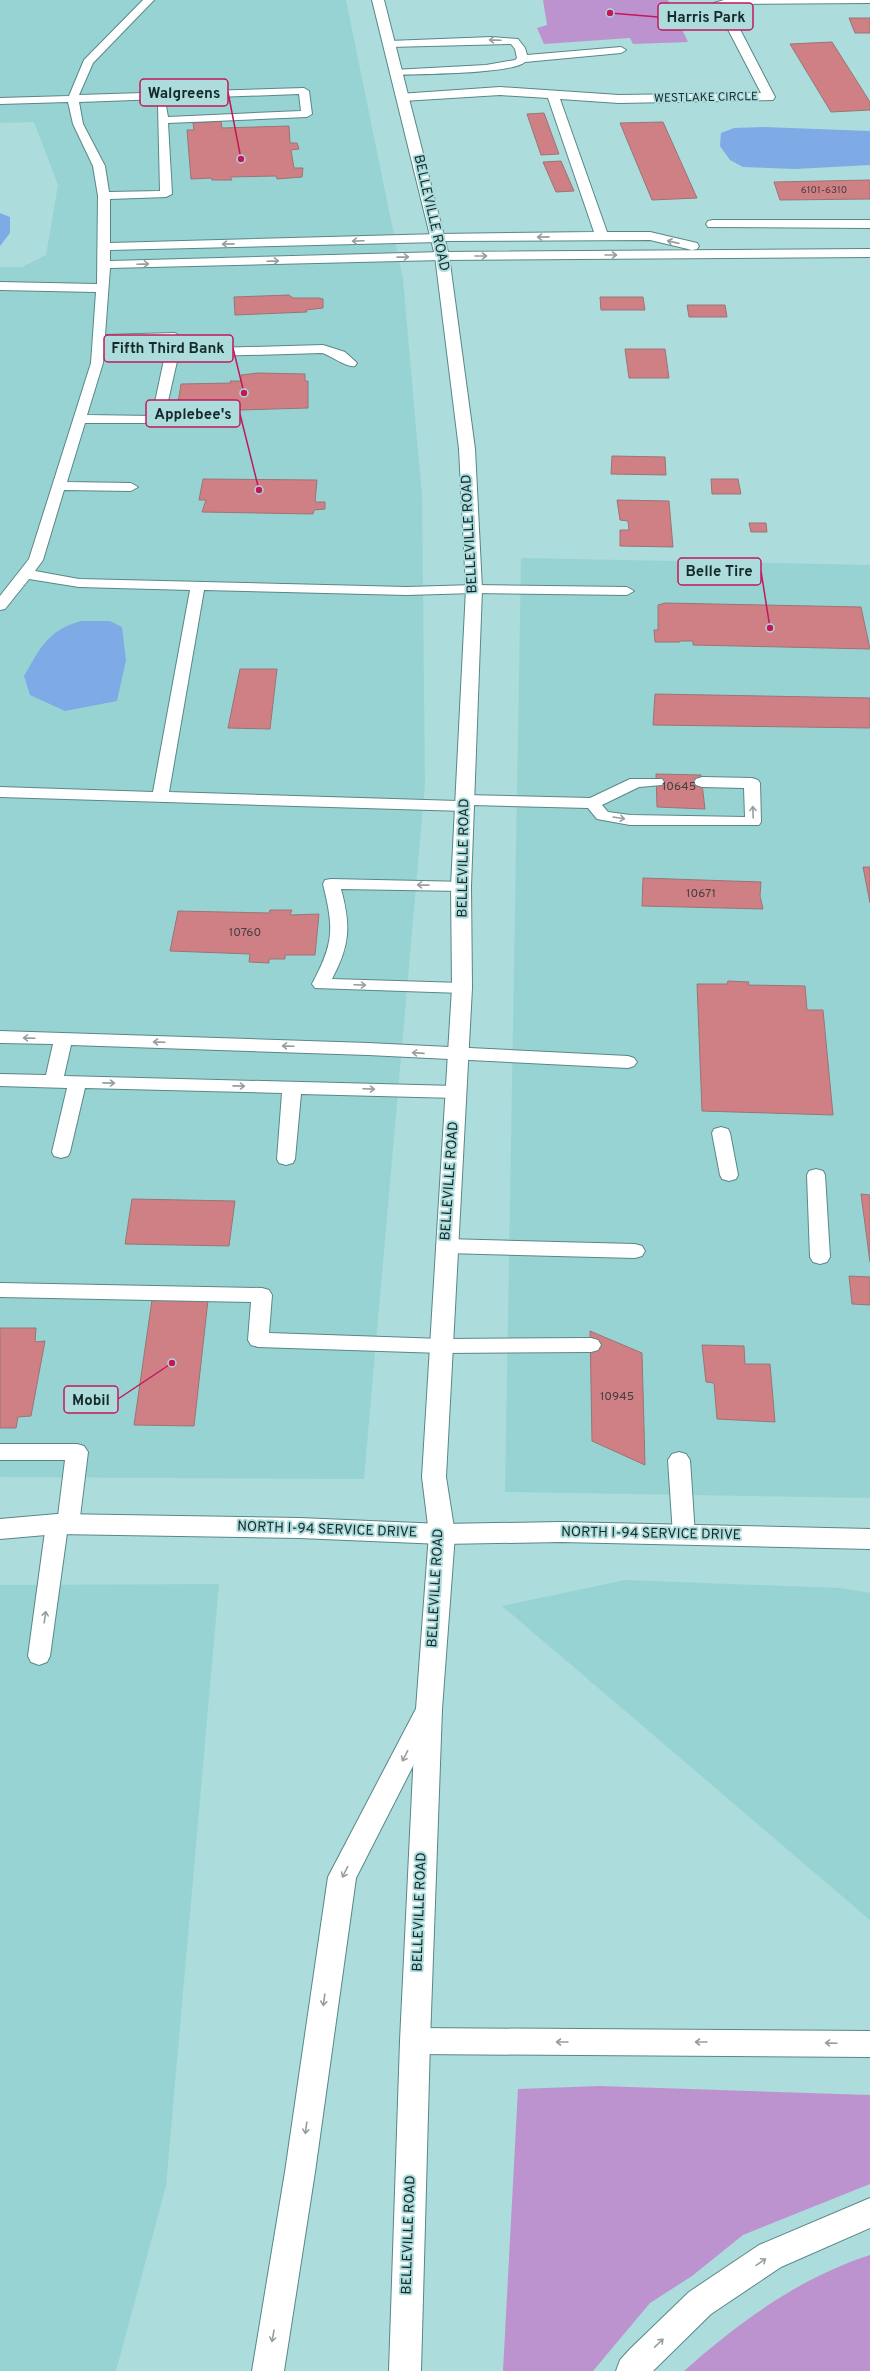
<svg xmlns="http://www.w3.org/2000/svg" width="870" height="2371" font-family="Overpass,sans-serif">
	<rect width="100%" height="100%" fill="#acdcdc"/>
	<path fill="#98d3d3" d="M0,0H346L403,279L422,496L425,784L364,1479L0,1477V267H22L46,255L58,185L34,122L0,123Z
		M521,558L870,565V1498L505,1492Z
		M625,1580L841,1588L870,1593V1920L502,1606Z
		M219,1584L166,2186L116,2371H0V1585Z"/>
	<path fill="#bd93cf" d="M543,0H668L688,42L633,44L630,38L544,44L537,28L547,25Z
		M600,2086L870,2095V2184L743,2235L692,2276L650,2303L593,2371H503L518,2089Z
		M870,2255V2371H684C739,2322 799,2278 870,2255Z"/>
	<path fill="#7eaae5" d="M763,127L870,131V165L795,169L743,167L730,160L720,146L721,133L734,128Z
		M0,213L10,217V233L0,246Z
		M81,621H110L122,627L126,660L117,701L65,711L30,695L24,676C41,647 47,631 81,621Z"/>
	<path fill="#cf8085" stroke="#9b7475" d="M849,18H870V33H855Z
		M832,42L870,102V110L831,112L790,44Z
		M544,113L559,154L541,155L527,114Z
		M221,121L222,128L289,126L290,143H297L299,149L291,150L294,168H303L302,177L277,179L276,176L230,177L232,180H212L211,178L191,179L187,130H194L193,123Z
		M663,122L697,198L652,200L620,123Z
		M561,161L574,191L556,192L543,162Z
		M870,180V199L780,200L774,182Z
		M289,295L293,298H319L323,299V308L306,310L307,312L235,315L234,297Z
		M600,297H643L645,310H601Z
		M687,305H725L727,317H689Z
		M625,349H665L669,378H629Z
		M258,373L305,374V381H308V408L240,410L239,405H230L231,403H178L181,384L231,383L230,381H241V375Z
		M612,456L665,457L666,475L611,474Z
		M203,479L317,480L315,502H325V509L314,510L313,514L202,512L206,500H199Z
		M711,479H738L741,494H712Z
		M617,500L669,501L673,547L620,546V530H629L628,521L620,520Z
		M749,523H766L767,532H751Z
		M665,603L861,607L870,649L693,645V641H680V642H655L654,630H658V605Z
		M240,669H277L270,729L228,728Z
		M655,694L870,698V728L653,725Z
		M656,774L701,775L705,809L657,807Z
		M863,867H870V903Z
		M643,878L761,882L760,896L763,909L642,906Z
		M270,910H292L290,915L319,914L315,955H285V959H269V963L249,962L250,954L170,951L178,911L269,913Z
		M728,981L749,982L748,985L805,986L807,1010H823L833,1115L702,1111L697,984H727Z
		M861,1194L870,1195V1262Z
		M132,1199L235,1201L229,1246L125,1244Z
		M849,1276L870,1277V1305L852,1304Z
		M152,1300H208L194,1426L134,1425Z
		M0,1328H36L35,1342L45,1341L31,1416L18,1417L16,1428H0Z
		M590,1331L642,1353L645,1465L592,1441Z
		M702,1345L744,1346L745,1364H770L775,1422L717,1419L714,1383L706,1382Z"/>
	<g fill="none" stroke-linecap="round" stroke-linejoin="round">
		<g stroke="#598787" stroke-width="2">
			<path id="service" d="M143,0H154L93,63L79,95L304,88L309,91L312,114L307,117L168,123L172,194L166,197L110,199V243L439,234L445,238L439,242L110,250V261L442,252L448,256L442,260L110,268L105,335L175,333L181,337L180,349L323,345L345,352L357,363L355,366C347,368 332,356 322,353L178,357L163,423H85L67,482L131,483L138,487L131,491L64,490L43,560L35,571L79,579L407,587L474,585L627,587L634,591L627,595L474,593L407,595L204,590L169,792L458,801L459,797L465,795L590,798L630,779H662L664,782L662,785L639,787L602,805L608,812L630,815L745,817L744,788L702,787L696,785L694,782L696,779L702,777L752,778L758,780L760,783L761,822L759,825H630L597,819L588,808L472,805L471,809L465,811L0,797V787L153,792L190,590L79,587L29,579L5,609L0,610V596L29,559L91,363L96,292L0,290V282L97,284L98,196L93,166L73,124L68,102L0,104V98L69,96L84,60ZM299,94L301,111L168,117L166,106H158L160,191L109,192L105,166L83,124L79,102ZM168,341L152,416L87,415L103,363L105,343Z
				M492,37L518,39L525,48L527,55L621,47L626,50L621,53L525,62C512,74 419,74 397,75L393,74V70L486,65L515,60L517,58L515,49L511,44L389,47L384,44L389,41Z
				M331,879L467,882L469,886L467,890L461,891L341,889C351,926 350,945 332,979L462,983L468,984L471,988L468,992L462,993L315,988L312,984C334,943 334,929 323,884L325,880Z
				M0,1031L368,1043L628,1056L634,1058L637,1062L634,1066L628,1068L368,1055L71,1045L64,1076L456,1086L462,1088L465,1092L462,1096L456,1098L301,1094L295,1159L293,1163L286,1165L279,1163L277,1159L282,1093L85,1088L70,1152L68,1156L61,1158L54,1156L52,1152L67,1088L0,1086V1074L46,1075L53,1044L0,1043Z
				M721,1127L728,1129L730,1133L738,1175L736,1179L729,1181L722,1179L720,1175L712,1133L714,1129Z
				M816,1169L823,1171L825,1175L830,1257L827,1262L820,1264L813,1262L810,1257L807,1175L809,1171Z
				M446,1239L635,1244L642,1246L645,1251L642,1256L635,1258L446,1253L439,1251L436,1246L439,1241Z
				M0,1283L262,1288L269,1290L272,1295L269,1333L442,1339L591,1338L598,1340L601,1345L598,1350L591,1352L442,1353L258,1347L251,1345L248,1340L251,1302L0,1297Z
				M0,1444H77L84,1446L88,1452L79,1525L76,1531L67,1533L50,1656L47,1662L39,1665L31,1662L28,1656L46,1524L49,1518L58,1516L65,1460H0Z
				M679,1452L686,1454L690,1460L695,1535L692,1541L684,1543L676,1541L673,1535L668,1460L672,1454Z"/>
		</g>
		<g stroke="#598787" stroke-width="2">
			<path id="minor" d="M724,0H870V3L734,4L724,7L732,14L775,97L773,100L619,103L560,99L607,232H650L697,243L699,246L697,249L692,250L650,240L434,241L432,238L434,235L439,234L594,232L548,98L500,95L403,101L399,100L397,97L399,94L500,87L619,95L761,93L721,16L713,9L714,3Z
				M713,220H870V228L708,227L706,224L708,221Z
				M870,249V257L442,260L435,256L442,252Z"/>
		</g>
		<g stroke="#598787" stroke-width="2">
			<path id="tertiary" d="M57,1514L299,1518L442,1524L561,1522L870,1529V1549L561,1542L442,1544L299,1538L57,1534L0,1539V1519Z"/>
		</g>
		<g stroke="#598787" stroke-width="2">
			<path id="secondary" d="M372,0H384L449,256L475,449L482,589L471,886L472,988L446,1477L455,1534L442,1709L430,2041L421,2371H389L400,2041L416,1709L429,1534L422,1477L452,988L451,886L466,589L459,449L435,256Z"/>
		</g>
		<g stroke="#598787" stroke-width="2">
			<path id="motorway" d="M429,1698L438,1701L442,1709L356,1878L315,2172L284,2371H252L285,2172L328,1877L420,1701Z
				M415,2028L870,2031V2057L415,2054L405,2050L400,2041L405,2032Z
				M870,2198V2228L781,2267L711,2314L653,2371H616L620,2360L630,2349L689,2292L759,2245Z"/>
		</g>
		<use href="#service" fill="#fff" fill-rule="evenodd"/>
		<use href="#minor" fill="#fff" fill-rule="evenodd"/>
		<use href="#tertiary" fill="#fff" fill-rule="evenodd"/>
		<use href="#secondary" fill="#fff" fill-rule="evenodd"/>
		<use href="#motorway" fill="#fff" fill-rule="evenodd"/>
	</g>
	<defs><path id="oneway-shaft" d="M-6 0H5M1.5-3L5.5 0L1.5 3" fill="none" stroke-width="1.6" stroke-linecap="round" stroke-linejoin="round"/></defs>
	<g stroke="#969f9f">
		<use href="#oneway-shaft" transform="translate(495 40) rotate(-178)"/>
		<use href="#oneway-shaft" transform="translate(543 237) rotate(179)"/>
		<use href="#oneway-shaft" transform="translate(358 241) rotate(178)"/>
		<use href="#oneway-shaft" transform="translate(673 242) rotate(-167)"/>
		<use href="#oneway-shaft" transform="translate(228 244) rotate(179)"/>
		<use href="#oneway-shaft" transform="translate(611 255)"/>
		<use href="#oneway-shaft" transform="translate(481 256)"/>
		<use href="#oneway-shaft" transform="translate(403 257) rotate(-1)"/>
		<use href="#oneway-shaft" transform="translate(273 261) rotate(-2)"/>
		<use href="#oneway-shaft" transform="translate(143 264) rotate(-2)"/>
		<use href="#oneway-shaft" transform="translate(753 812) rotate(-92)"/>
		<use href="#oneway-shaft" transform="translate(619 818) rotate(9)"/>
		<use href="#oneway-shaft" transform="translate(423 885) rotate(-179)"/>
		<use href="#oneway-shaft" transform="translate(360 985) rotate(2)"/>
		<use href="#oneway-shaft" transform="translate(29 1038) rotate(-178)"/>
		<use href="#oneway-shaft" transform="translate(159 1042) rotate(-178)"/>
		<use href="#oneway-shaft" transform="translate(288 1046) rotate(-178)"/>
		<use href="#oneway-shaft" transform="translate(418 1053) rotate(-176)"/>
		<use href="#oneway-shaft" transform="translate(109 1083) rotate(1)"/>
		<use href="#oneway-shaft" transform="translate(239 1086) rotate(1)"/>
		<use href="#oneway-shaft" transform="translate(369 1089) rotate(2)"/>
		<use href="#oneway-shaft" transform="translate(45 1617) rotate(-82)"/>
		<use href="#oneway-shaft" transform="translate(405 1756) rotate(117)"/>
		<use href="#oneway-shaft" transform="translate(345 1872) rotate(116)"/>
		<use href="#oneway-shaft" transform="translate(324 2000) rotate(98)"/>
		<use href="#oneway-shaft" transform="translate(562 2042) rotate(-180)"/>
		<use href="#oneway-shaft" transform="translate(701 2042) rotate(-180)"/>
		<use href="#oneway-shaft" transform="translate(831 2043) rotate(-178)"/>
		<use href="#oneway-shaft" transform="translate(306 2128) rotate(98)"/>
		<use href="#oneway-shaft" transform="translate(761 2262) rotate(-34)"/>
		<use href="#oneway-shaft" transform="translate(273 2336) rotate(100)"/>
		<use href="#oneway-shaft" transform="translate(659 2343) rotate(-44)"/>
	</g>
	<g text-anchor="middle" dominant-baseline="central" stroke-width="4" stroke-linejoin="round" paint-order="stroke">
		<g font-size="10" fill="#443f40">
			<text x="824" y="190">6101-6310</text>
		</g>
		<g font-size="12" fill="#162929" stroke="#acdcdc">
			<text transform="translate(706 98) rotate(-1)">WESTLAKE CIRCLE</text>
		</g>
		<g font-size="12" fill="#443f40">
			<text x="679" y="787">10645</text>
			<text x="701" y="894">10671</text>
			<text x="245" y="933">10760</text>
			<text x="617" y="1397">10945</text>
		</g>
		<g font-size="14" fill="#162929" stroke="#acdcdc">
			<text transform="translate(431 213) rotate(77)">BELLEVILLE ROAD</text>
			<text transform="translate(470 534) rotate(-93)">BELLEVILLE ROAD</text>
			<text transform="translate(464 858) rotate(-89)">BELLEVILLE ROAD</text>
			<text transform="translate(450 1181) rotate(-86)">BELLEVILLE ROAD</text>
			<text transform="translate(327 1530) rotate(2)">NORTH I-94 SERVICE DRIVE</text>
			<text transform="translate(651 1534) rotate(1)">NORTH I-94 SERVICE DRIVE</text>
			<text transform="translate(436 1588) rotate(-87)">BELLEVILLE ROAD</text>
			<text transform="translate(420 1912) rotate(-88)">BELLEVILLE ROAD</text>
			<text transform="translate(409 2235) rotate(-88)">BELLEVILLE ROAD</text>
		</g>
	</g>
	<path fill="none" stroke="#c2185b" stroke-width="1.5" d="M610 13L658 17M241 159L228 92M244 393L233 348M259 490L240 414M770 628L761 571M172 1363L118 1399"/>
	<g fill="#c2185b" stroke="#acdcdc" stroke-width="1.5">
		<circle cx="610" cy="13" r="4"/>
		<circle cx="241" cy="159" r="4"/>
		<circle cx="244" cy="393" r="4"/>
		<circle cx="259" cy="490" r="4"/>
		<circle cx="770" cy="628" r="4"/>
		<circle cx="172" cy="1363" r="4"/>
	</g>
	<g fill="#acdcdc" stroke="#c2185b" stroke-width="1.5">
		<rect x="658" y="3" width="95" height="27" rx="4"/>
		<rect x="140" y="79" width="88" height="27" rx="4"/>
		<rect x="104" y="335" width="129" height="27" rx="4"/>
		<rect x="146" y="400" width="94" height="27" rx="4"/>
		<rect x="678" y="558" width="83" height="27" rx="4"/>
		<rect x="64" y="1386" width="54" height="27" rx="4"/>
	</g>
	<g font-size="15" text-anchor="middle" font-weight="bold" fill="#162929">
		<text x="706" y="22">Harris Park</text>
		<text x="184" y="98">Walgreens</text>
		<text x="168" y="353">Fifth Third Bank</text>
		<text x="193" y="419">Applebee's</text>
		<text x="719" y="576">Belle Tire</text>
		<text x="91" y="1405">Mobil</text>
	</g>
</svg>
